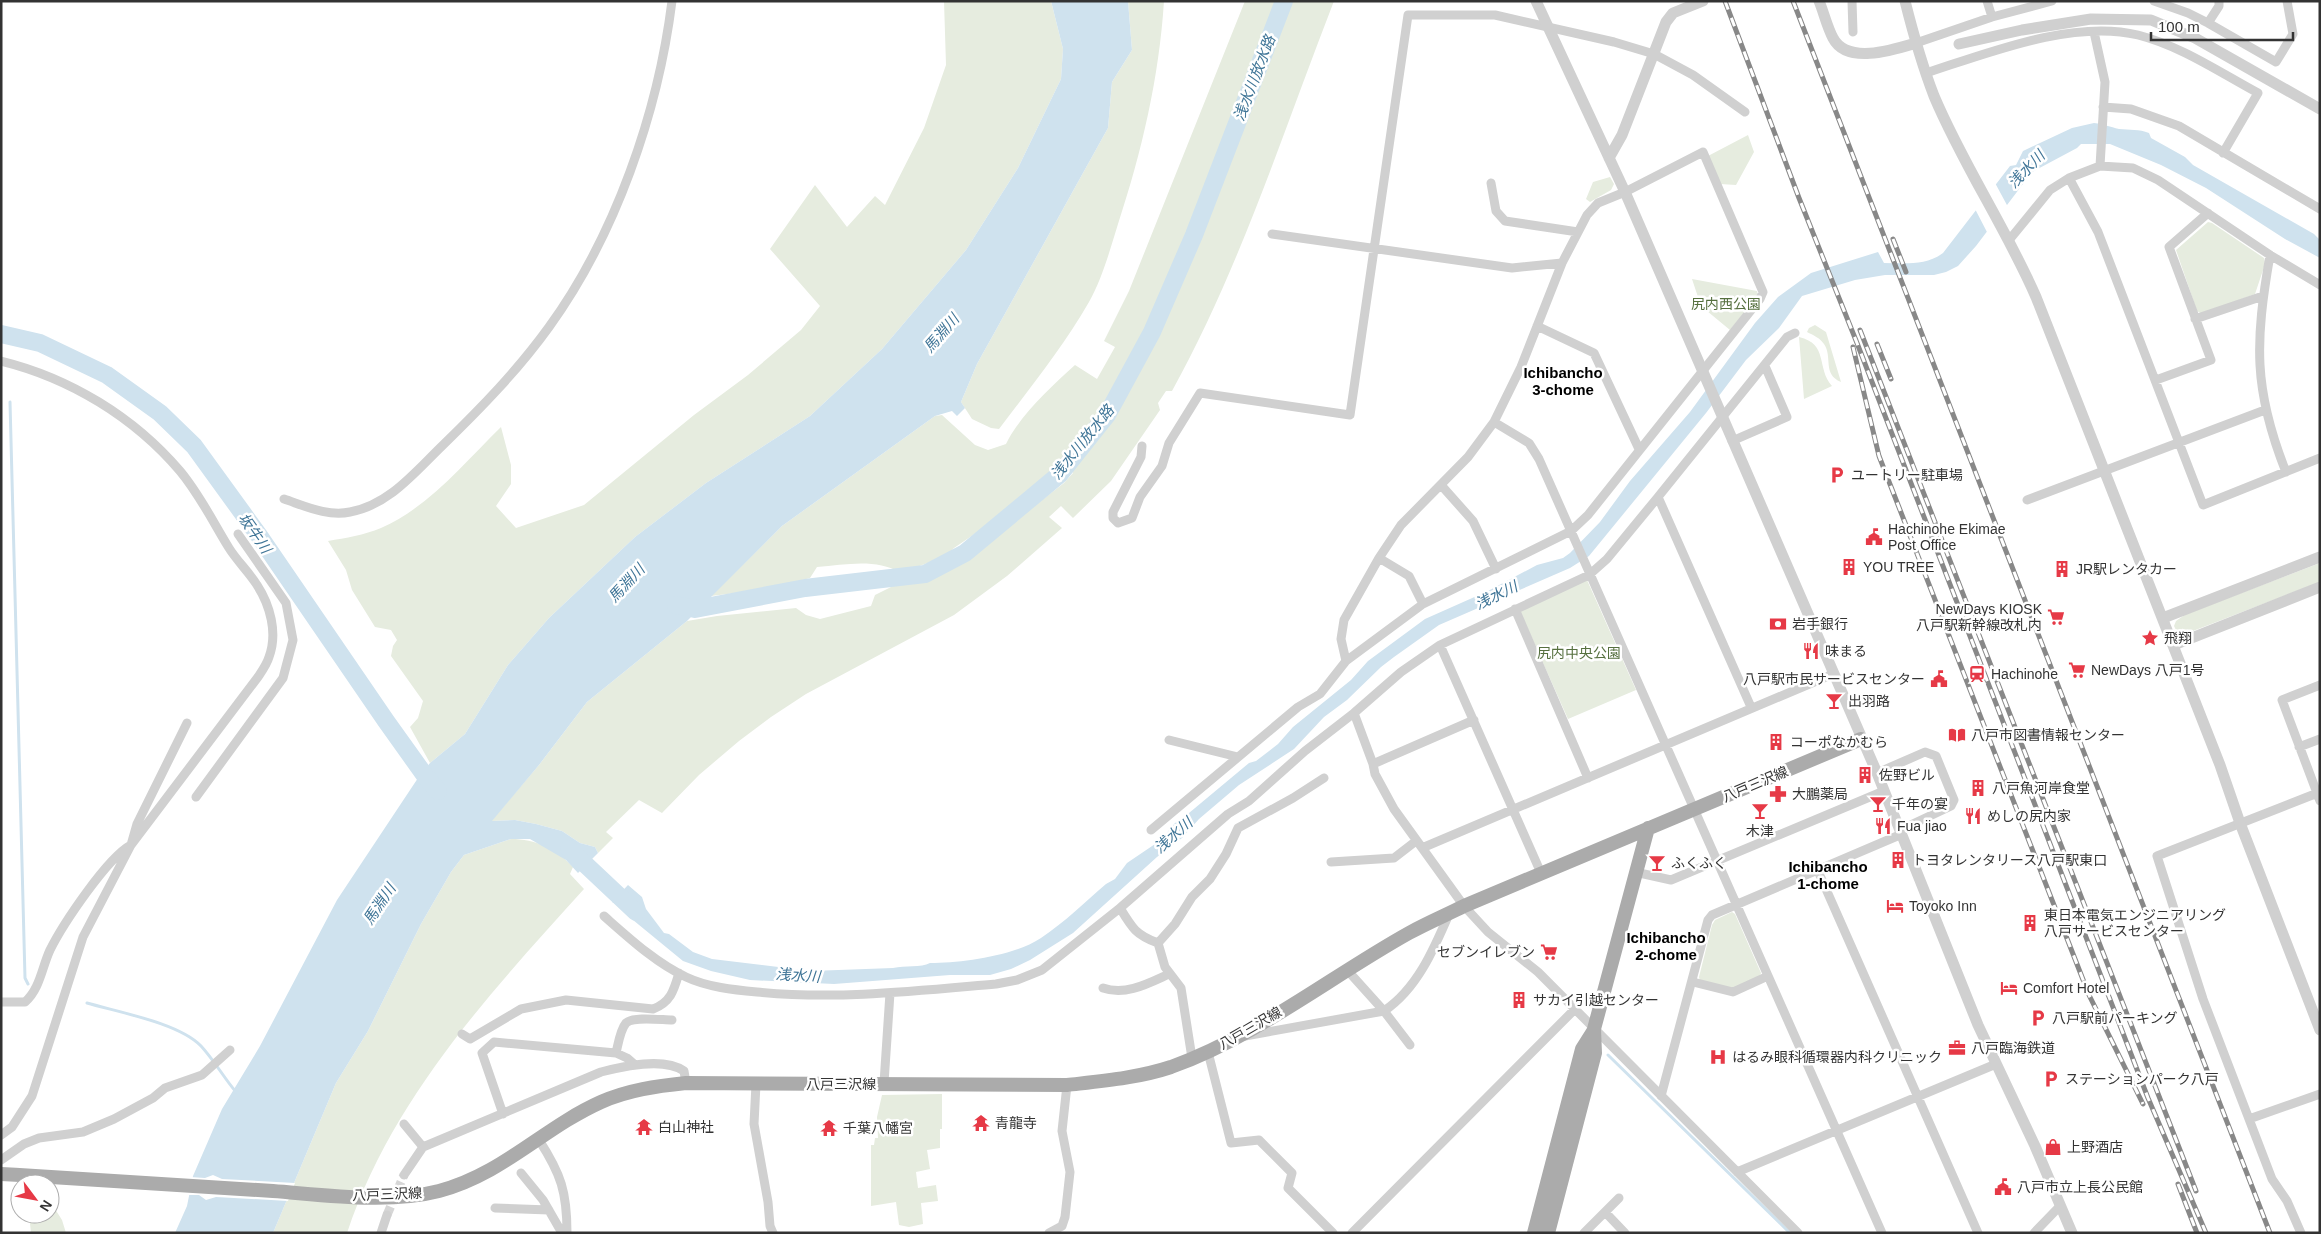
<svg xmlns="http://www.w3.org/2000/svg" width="2321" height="1234" font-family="Helvetica,'Noto Sans JP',sans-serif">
	<rect width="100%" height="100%" fill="#fff"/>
	<path fill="#e6ecdf" d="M944,1H1051L1063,49L1061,79L1018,168L966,250L882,349L810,416L706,483L635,537L549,618L508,665L465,734L430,763L410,727L418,718L423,701L391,656L393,646L397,640L391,630L375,627L352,590L346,570L328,541C346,538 364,535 381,528C429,507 464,463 501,427L511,465V484L496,506L516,528L584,505L694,415L748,375L801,330L820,306L770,249L815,185L847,227L875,196L885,205L924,128L946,65Z
		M1128,1H1164C1159,78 1142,151 1118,224C1110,250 1102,279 1089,302C1063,347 1030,388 999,429L991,428L972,419L961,402L977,364L1108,128L1112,82L1132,50Z
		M1245,1H1334C1283,132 1240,268 1172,391H1166L1158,403L1160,410L1111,481L1073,518L1061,506L1049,517L1062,528L1007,576L954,615L806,694L771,717L739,741L699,775L662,813L639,800L606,832L613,838L598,853L595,847L580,843L562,831L536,824L515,820L491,821L539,765L587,702L687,621L717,616L796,608L806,615L820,619L871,606L875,595L897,584L933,576L967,558L1064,483L1073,473L1065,462L1001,516L954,548L946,556L901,573C875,558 846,565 817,567L810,578L768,589L711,596L782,526L935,416L942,415L975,445L988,450L1006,444C1020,415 1052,386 1075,365L1097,379L1115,347L1104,341L1129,291Z
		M1748,135L1754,152L1736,185L1720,184L1708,156Z
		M1610,177L1614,184L1611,190L1590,202L1586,199L1593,182Z
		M2208,222L2212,223L2264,258L2265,264L2255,294L2202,314L2197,311L2176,250Z
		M1692,279L1757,291L1758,295L1730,330L1701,306Z
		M1815,325L1826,332L1841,382C1822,374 1833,357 1824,344C1820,338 1813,335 1807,332L1809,328Z
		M1799,337C1829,344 1816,368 1832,386L1804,399Z
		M2320,563V582L2193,631L2181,633L2177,632L2174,626L2176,621L2186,614Z
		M1587,580L1636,690L1568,719L1520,611Z
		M511,839C535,839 557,849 573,867L570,874L584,889C491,992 392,1098 347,1233H273L336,1083L368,1031L421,924L451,872L464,855Z
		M1732,912L1735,914L1761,973L1759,978L1732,989L1700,981L1699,977L1712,925L1715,920Z
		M942,1094V1129H940V1148L927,1150L930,1169L916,1172L918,1188L936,1185L938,1201L921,1203L923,1224L909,1227L899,1225L896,1202L871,1206V1145H874L875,1138H878L877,1117L882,1095Z
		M50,1201L62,1220L66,1233H31L29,1214H50Z"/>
	<path fill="#cfe2ee" d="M1051,1H1128L1132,50L1112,82L1108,128L977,364L961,402L965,408L957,416L952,411L935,416L782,526L687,621L587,702L539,765L492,821L515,820L536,824L562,831L580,843L595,847L598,853L578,873L566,860L530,839H511L464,855L451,872L421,924L368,1031L336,1083L273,1233H175L187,1206L193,1176L222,1109L260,1046L337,900L418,778L430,763L465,734L508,665L549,618L635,537L706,483L810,416L882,349L966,250L1018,168L1061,79L1063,49Z
		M2094,123C2104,124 2110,127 2119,129C2130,130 2139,129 2149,133L2151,138L2185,157L2193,165L2314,234L2320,240V258L2285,239L2206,188L2161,165L2110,144H2081L2077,148L2032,172L1976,246L1958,266L1946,272L1934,275H1885L1855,280L1802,296L1779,328L1746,360L1706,413L1589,556L1570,568L1439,625L1394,657L1381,667L1347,700L1324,717L1294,749L1239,785L1199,819L1182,838L1157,857L1073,933L1030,960L1011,969L990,975H950L834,984L750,980L711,971L683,961L633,920L623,908L612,902L628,885L642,897L646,909L664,933L669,934L693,952L712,959L811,971L893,968C905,965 921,968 930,963C962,963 1014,956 1041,938C1065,922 1085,902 1106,884L1115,879L1127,863L1161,840L1175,823L1183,818L1249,763L1256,761L1278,744L1293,727L1351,680L1368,661L1425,619L1488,591L1537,565L1563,558L1570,553L1600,522L1630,481L1690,412L1755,323L1778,297L1811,273L1878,252L1884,263C1904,263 1926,266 1943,253L2010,166L2016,165L2023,151L2072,128Z"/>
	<path fill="#fff" d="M1994,181L2008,207L1988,234L1974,207Z
		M213,1175L222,1179L295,1183L288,1201L216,1197L206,1200L199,1195H187L190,1177L205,1178Z"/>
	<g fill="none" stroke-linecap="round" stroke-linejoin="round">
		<path stroke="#cfe2ee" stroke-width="3" d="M10,402L25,978L28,984
			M87,1003C118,1012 179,1023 201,1046C214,1060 224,1078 236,1092
			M1608,1055L1790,1233"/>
		<path stroke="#cfe2ee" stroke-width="18" d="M1,334L40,343L107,375L160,413L194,446L260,537L386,721L426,777L438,791
			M676,605L695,609L805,588L925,574L965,553L1060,474L1107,415L1152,332L1194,235L1284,1
			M569,849L636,912"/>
		<path stroke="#d6d6d6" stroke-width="9" stroke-dasharray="9 4.5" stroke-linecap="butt" d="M387,1215L404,1175"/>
		<path stroke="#d0d0d0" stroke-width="9" d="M1852,1L1853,32
			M1987,1L1992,17
			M2154,1L2188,13L2208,23
			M2219,1V6L2208,23L2276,62L2293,34L2287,1
			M2094,32L2105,82L2100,166
			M1916,43L1992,17L2052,1
			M1926,73C1988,53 2073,19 2138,35C2181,46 2219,72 2258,93L2223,153
			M2103,107L2131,109L2179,126L2320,209
			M2069,178L2098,232L2203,505L2320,458
			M1491,183L1496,211L1505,221L1578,232
			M1272,234L1512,268L1562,263
			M2010,239L2050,190L2069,178L2100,166L2133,168L2158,180L2270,255L2320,285
			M2270,255C2255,342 2253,389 2286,472
			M2195,319L2263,296
			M1537,326L1594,353L1639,449
			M1,361C70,378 134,417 180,471C200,495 213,522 229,548C237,561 249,572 257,585C270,605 278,633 269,657C267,664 262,671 258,677L131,845L83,937L32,1096L12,1127L1,1135
			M2156,380L2211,360L2169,247L2208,213
			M1494,422L1529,443L1539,459L1882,1233
			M1732,441L1787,417L1765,366
			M1142,446L1141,457L1113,512V518L1118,523L1132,518L1140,497L1162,466L1169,443L1200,393L1350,415L1408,15H1495L1614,42L1654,54L1693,75L1745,112
			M1441,485L1473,521L1496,569
			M1658,497L1787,337L1795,333
			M284,499C305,506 328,517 350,512C389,505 415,472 443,445C481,408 518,370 549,327C615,236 658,113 672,1
			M2027,500L2265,410
			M1379,558L1409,576L1423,604
			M1515,609L1588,778
			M1440,645L1541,873
			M2320,685L2282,700L2320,801
			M1354,713L1373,764L1375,774L1394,809L1464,906L1488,932L1538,972L1798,1233
			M1169,740L1238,757
			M2299,747L2320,739
			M1373,764L1474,720
			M1877,773L1925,752L1936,756L1954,800L1951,806L1900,830
			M196,797L283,678L293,640L286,603L238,534
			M1151,830L1298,707L1320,694L1346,661L1423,604L1571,531L1588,515L1760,299L1763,292L1703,152L1625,192L1598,203L1587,215L1562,263L1521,367L1494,422L1468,457L1401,525L1379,558L1344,620L1341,639L1346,661
			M1422,848L1833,674
			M1331,862L1394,858L1416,841
			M1818,871L1978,1233
			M1635,872L1671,880L1884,791
			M1120,908C1132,928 1136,935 1158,943L1165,967L1181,988L1192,1058
			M604,916C629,938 656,963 686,977C707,987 734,990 757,992C837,1000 916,991 996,984L1017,980L1042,970L1120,908L1228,814L1249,801L1305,751L1354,713L1401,672L1440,645L1589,575L1607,559L1658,497L1751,707
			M1158,943L1175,924L1192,897L1210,879L1226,854L1238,828L1293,798L1324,778
			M1348,971L1384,1011L1410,1045
			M1693,982L1733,992L1768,976
			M1103,988C1126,996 1149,983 1169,974
			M1,1002H25C40,989 42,967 50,950C63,924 107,858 131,845L137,824L187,723
			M462,1034L470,1039L521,1009L566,1000L653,1009C671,1002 674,990 679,973
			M1245,1036L1384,1011C1417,989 1434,949 1449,914
			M1208,1052L1231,1143L1259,1140L1292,1173L1288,1188L1333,1233
			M616,1053C618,1045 620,1030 626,1023C633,1016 662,1020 672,1020
			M884,1083L890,993
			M756,1084L754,1124L768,1202L770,1226L773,1233
			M1661,1096L1708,920L1712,915L1902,834
			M503,1114L482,1053L494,1042L616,1053L627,1058L635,1065
			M2249,1119L2320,1094
			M404,1124L423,1147
			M539,1140C561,1174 567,1192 567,1233
			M1,1160L24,1144L39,1138L83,1132L114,1119L153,1098L165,1088L202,1075L230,1050
			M1737,1172L1996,1064
			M521,1173L543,1200L562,1233
			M404,1175L423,1147L601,1072C624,1066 664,1057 684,1071L686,1083
			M495,1208L549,1210
			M1605,1212L1625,1233
			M381,1233L387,1215
			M1049,1233L1062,1226L1065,1217L1070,1172L1062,1131L1067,1085
			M1352,1233L1575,1009
			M1584,1233L1619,1198
			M2034,1233L2060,1206
			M2301,1233L2287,1201L2272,1179L2203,999L2157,856L2320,792"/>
		<path stroke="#d0d0d0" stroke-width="11" d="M1536,1L1625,192L1877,773L1978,1025L2035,1146L2072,1233
			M1819,1C1824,13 1827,27 1833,38C1847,65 1893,50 1916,43
			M1905,1C1913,33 1922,65 1934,96C1963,165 2006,228 2036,297L2220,765L2240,823L2320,1030
			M1959,44L2022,30L2091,19L2151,20L2195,38L2320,109
			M1609,158L1622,135L1666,22L1673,13L1703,1
			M2163,618L2320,557
			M2174,645L2320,587"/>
		<path stroke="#ababab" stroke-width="14" d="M1,1174C92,1179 183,1185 273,1191C325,1195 389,1204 439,1191C503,1174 543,1128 601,1102C628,1090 657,1086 686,1083L1067,1085C1102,1081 1138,1078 1171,1067C1257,1036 1330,977 1409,933C1427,923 1446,915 1464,906L1861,739
			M1534,1233L1582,1049L1594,1030
			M1548,1233L1595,1053L1594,1029L1648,828"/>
		<g stroke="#888" stroke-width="5">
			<path id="rail" d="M1725,1L1799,198L1857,343L2148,1098L2206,1233
				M1793,1L2270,1233
				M1893,239L1906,272
				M1860,330L2196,1191
				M1877,344L1891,379
				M1853,347L1879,456L2089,995L2143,1104
				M2178,1184L2197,1233"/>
		</g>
		<use href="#rail" stroke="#fff" stroke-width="3" stroke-dasharray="9" stroke-linecap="butt"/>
	</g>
	<defs>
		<g id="parking-bare" transform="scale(1.35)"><path d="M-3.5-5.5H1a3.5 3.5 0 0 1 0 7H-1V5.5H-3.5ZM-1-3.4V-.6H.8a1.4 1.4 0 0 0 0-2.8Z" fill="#e63946" stroke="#fff" stroke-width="2.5" paint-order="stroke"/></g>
		<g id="civic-bare" transform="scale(1.35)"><path d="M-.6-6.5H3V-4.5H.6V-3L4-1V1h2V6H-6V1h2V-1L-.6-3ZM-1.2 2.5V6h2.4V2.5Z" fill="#e63946" stroke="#fff" stroke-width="2.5" paint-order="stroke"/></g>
		<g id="building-bare" transform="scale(1.35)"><path d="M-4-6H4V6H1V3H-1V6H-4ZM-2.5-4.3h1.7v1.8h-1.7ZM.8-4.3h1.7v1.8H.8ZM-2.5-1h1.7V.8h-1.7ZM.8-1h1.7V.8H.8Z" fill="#e63946" stroke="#fff" stroke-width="2.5" paint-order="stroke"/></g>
		<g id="supermarket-bare" transform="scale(1.35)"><path d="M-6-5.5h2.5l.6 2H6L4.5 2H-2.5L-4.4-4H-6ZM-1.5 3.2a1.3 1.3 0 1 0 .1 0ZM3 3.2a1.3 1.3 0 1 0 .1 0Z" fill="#e63946" stroke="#fff" stroke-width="2.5" paint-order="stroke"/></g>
		<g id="bank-bare" transform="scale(1.35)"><path d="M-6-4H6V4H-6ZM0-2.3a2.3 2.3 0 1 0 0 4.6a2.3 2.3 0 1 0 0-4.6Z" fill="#e63946" stroke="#fff" stroke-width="2.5" paint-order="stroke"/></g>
		<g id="sight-bare" transform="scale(1.35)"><path d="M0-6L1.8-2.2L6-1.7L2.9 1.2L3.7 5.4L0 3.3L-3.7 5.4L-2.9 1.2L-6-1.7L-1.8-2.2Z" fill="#e63946" stroke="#fff" stroke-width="2.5" paint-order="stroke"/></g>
		<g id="restaurant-bare" transform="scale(1.35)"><path d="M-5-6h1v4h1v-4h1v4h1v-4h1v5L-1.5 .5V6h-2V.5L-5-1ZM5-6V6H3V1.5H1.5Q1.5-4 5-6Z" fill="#e63946" stroke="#fff" stroke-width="2.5" paint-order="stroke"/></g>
		<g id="station-bare" transform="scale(1.35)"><path d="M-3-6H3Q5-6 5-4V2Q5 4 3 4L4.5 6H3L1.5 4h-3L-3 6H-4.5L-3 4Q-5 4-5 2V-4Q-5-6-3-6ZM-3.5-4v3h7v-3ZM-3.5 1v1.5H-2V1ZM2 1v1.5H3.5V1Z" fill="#e63946" stroke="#fff" stroke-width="2.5" paint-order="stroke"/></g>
		<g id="bar-bare" transform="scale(1.35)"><path d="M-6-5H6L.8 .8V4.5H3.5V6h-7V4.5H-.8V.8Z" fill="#e63946" stroke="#fff" stroke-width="2.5" paint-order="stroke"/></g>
		<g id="library-bare" transform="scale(1.35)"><path d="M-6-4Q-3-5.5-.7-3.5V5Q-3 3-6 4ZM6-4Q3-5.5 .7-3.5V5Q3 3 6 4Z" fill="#e63946" stroke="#fff" stroke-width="2.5" paint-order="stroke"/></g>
		<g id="pharmacy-bare" transform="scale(1.35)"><path d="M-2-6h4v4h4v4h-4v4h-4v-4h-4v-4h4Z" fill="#e63946" stroke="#fff" stroke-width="2.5" paint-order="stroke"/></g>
		<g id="hotel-bare" transform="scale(1.35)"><path d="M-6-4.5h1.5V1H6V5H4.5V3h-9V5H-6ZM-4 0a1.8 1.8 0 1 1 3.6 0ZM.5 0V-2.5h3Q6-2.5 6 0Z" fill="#e63946" stroke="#fff" stroke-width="2.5" paint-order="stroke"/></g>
		<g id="office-bare" transform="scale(1.35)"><path d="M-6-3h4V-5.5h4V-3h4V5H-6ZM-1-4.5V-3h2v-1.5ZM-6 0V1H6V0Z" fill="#e63946" stroke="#fff" stroke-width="2.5" paint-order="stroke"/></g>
		<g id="hospital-bare" transform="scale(1.35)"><path d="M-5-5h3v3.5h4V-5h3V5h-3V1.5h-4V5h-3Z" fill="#e63946" stroke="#fff" stroke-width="2.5" paint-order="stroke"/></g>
		<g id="temple-bare" transform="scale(1.35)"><path d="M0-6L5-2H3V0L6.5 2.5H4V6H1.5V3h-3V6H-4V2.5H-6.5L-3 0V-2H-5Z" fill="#e63946" stroke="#fff" stroke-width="2.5" paint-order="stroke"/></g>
		<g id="shop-bare" transform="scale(1.35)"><path d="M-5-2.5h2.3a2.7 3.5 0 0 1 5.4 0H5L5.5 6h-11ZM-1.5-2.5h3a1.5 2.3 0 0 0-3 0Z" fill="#e63946" stroke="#fff" stroke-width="2.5" paint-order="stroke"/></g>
	</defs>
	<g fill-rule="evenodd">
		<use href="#parking-bare" x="1837" y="475"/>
		<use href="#civic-bare" x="1874" y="537"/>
		<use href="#building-bare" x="1849" y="567"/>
		<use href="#building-bare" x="2062" y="569"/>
		<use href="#supermarket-bare" x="2056" y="617"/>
		<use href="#bank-bare" x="1778" y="624"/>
		<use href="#sight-bare" x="2150" y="638"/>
		<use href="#restaurant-bare" x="1811" y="651"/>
		<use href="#supermarket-bare" x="2077" y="670"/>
		<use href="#station-bare" x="1977" y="674"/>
		<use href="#civic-bare" x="1939" y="679"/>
		<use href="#bar-bare" x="1834" y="701"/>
		<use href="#library-bare" x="1957" y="735"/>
		<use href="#building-bare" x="1776" y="742"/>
		<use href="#building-bare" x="1865" y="775"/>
		<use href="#building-bare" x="1978" y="788"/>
		<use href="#pharmacy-bare" x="1778" y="794"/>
		<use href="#bar-bare" x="1878" y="804"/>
		<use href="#bar-bare" x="1760" y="811"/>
		<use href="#restaurant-bare" x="1973" y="816"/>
		<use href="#restaurant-bare" x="1883" y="826"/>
		<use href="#building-bare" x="1898" y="860"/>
		<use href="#bar-bare" x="1657" y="863"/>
		<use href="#hotel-bare" x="1895" y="906"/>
		<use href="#building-bare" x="2030" y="923"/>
		<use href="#supermarket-bare" x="1549" y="952"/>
		<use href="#hotel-bare" x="2009" y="988"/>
		<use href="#building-bare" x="1519" y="1000"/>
		<use href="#parking-bare" x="2038" y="1018"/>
		<use href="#office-bare" x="1957" y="1048"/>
		<use href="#hospital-bare" x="1718" y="1057"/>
		<use href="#parking-bare" x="2051" y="1079"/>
		<use href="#temple-bare" x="981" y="1123"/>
		<use href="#temple-bare" x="644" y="1127"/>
		<use href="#temple-bare" x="829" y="1128"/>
		<use href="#shop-bare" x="2053" y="1147"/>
		<use href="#civic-bare" x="2003" y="1187"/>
	</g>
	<g text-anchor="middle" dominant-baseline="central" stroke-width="5" stroke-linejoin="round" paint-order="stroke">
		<g font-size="14" fill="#56703f" stroke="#fff">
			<text x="1726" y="304">尻内西公園</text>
			<text x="1579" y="653">尻内中央公園</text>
		</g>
		<g font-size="14" fill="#333" stroke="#fff" text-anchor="start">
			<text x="1851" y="475">ユートリー駐車場</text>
			<text x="1888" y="529">Hachinohe Ekimae<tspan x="1888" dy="16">Post Office</tspan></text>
			<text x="1863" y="567">YOU TREE</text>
			<text x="2076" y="569">JR駅レンタカー</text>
			<text x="2042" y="609" text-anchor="end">NewDays KIOSK<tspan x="2042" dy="16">八戸駅新幹線改札内</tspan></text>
			<text x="1792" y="624">岩手銀行</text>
			<text x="2164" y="638">飛翔</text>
			<text x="1825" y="651">味まる</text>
			<text x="2091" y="670">NewDays 八戸1号</text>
			<text x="1991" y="674">Hachinohe</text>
			<text x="1925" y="679" text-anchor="end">八戸駅市民サービスセンター</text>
			<text x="1848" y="701">出羽路</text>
			<text x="1971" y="735">八戸市図書情報センター</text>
			<text x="1790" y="742">コーポなかむら</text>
			<text x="1879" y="775">佐野ビル</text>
			<text x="1992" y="788">八戸魚河岸食堂</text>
			<text x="1792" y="794">大鵬薬局</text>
			<text x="1892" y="804">千年の宴</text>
			<text x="1987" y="816">めしの尻内家</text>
			<text x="1897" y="826">Fua jiao</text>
			<text x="1760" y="831" text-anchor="middle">木津</text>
			<text x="1912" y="860">トヨタレンタリース八戸駅東口</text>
			<text x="1671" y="863">ふくふく</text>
			<text x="1909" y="906">Toyoko Inn</text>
			<text x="2044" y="915">東日本電気エンジニアリング<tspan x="2044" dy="16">八戸サービスセンター</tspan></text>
			<text x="1535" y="952" text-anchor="end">セブンイレブン</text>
			<text x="2023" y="988">Comfort Hotel</text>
			<text x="1533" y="1000">サカイ引越センター</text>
			<text x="2052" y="1018">八戸駅前パーキング</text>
			<text x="1971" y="1048">八戸臨海鉄道</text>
			<text x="1732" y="1057">はるみ眼科循環器内科クリニック</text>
			<text x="2065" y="1079">ステーションパーク八戸</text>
			<text x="995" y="1123">青龍寺</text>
			<text x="658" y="1127">白山神社</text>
			<text x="843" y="1128">千葉八幡宮</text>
			<text x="2067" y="1147">上野酒店</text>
			<text x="2017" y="1187">八戸市立上長公民館</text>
		</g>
		<g font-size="14" fill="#333" stroke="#fff">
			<text transform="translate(1755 784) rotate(-23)">八戸三沢線</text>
			<text transform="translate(1250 1028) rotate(-30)">八戸三沢線</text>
			<text x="841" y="1084">八戸三沢線</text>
			<text transform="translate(387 1194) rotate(-2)">八戸三沢線</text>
		</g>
		<g font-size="15" font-style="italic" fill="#3f7597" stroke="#fff">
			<text transform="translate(1254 78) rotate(-69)">浅水川放水路</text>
			<text transform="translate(2026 169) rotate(-46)">浅水川</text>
			<text transform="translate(941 333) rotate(-49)">馬淵川</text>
			<text transform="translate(1082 442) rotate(-51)">浅水川放水路</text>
			<text transform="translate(255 533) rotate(55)">坂牛川</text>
			<text transform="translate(626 583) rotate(-47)">馬淵川</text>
			<text transform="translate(1496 595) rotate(-26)">浅水川</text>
			<text transform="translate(1173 835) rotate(-41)">浅水川</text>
			<text transform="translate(379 904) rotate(-56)">馬淵川</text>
			<text transform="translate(798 975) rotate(4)">浅水川</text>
		</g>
		<g font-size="15" font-weight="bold" fill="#000" stroke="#fff">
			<text x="1563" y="372">Ichibancho<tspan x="1563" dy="17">3-chome</tspan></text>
			<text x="1828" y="866">Ichibancho<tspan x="1828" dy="17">1-chome</tspan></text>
			<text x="1666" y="937">Ichibancho<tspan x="1666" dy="17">2-chome</tspan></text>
		</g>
	</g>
	<rect width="2321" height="1234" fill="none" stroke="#333333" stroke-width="5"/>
	<g transform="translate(35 1199) rotate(122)"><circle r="24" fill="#ffffff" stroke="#adadad"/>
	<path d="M0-4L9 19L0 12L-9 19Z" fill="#e63946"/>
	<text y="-8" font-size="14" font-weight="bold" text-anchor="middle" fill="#333333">N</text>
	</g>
	<path d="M2151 32v8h142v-8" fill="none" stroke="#333333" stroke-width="2.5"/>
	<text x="2158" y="32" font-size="15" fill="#333333" stroke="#ffffff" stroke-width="4" paint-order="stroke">100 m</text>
</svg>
